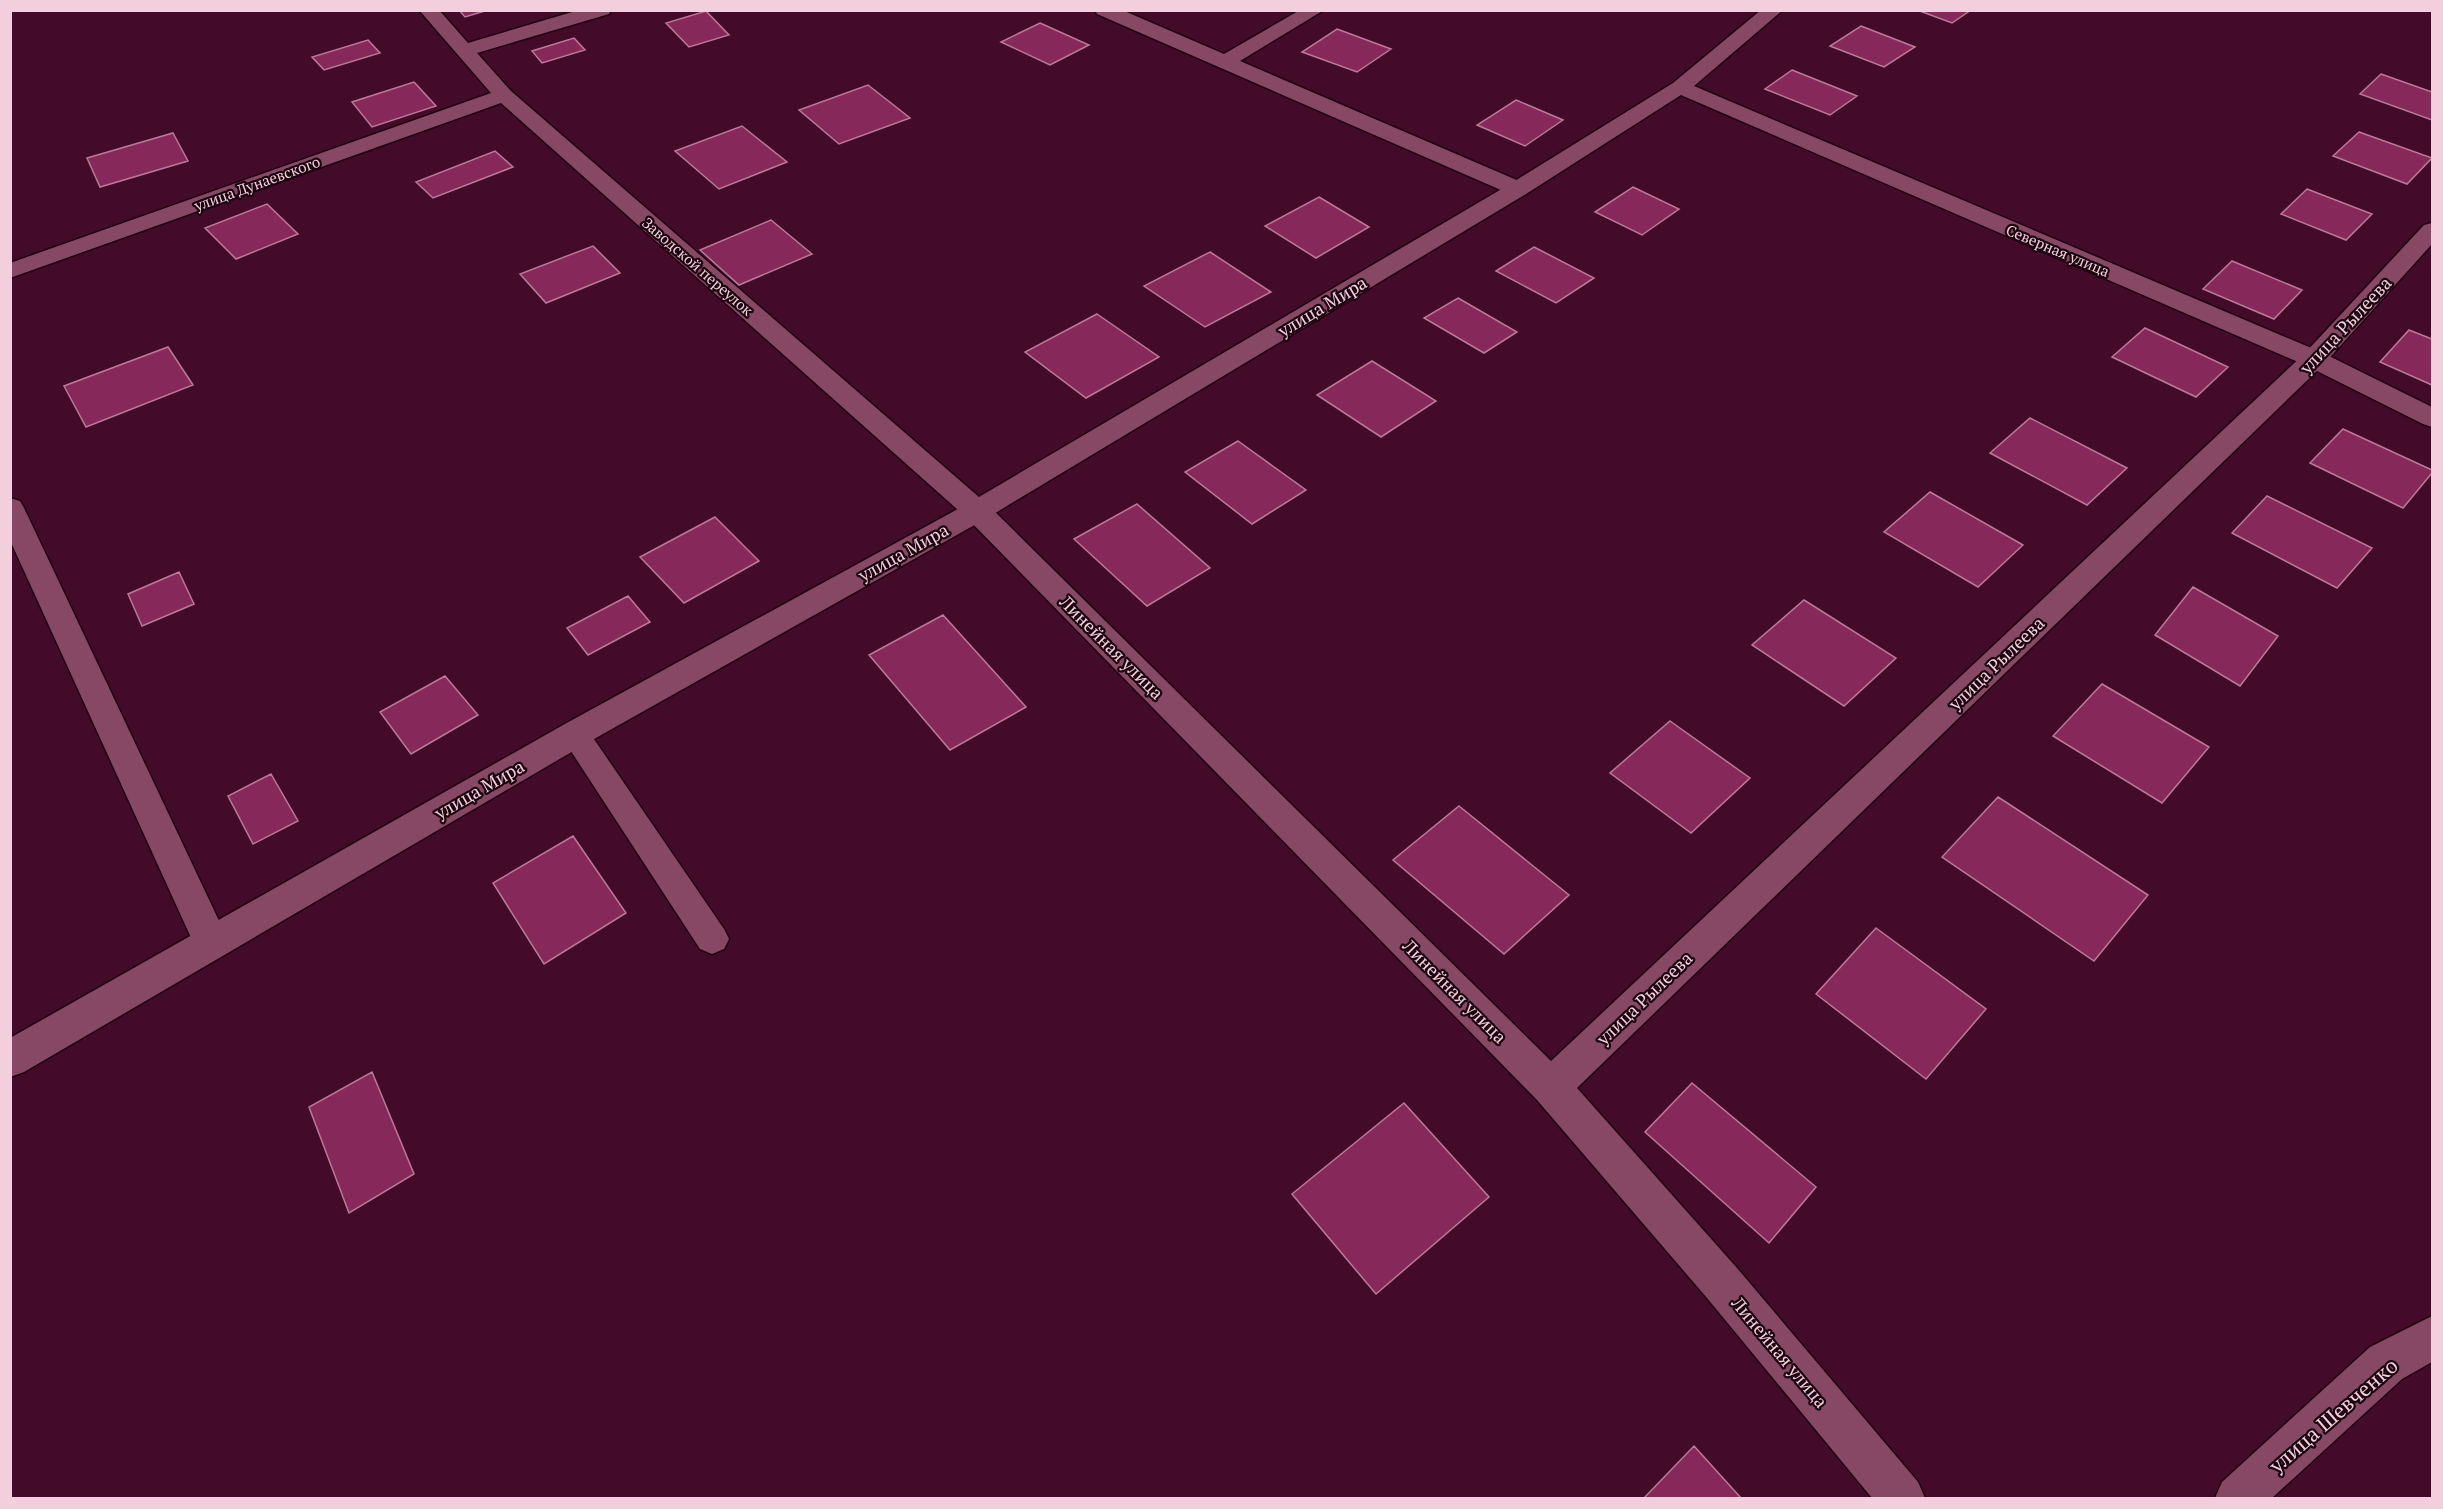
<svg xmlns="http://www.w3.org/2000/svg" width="2443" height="1509" font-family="'PT Serif',serif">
	<rect width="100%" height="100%" fill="#430a2a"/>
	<path fill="#86295a" stroke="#bc7998" stroke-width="1.5" d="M459,10H488L465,17Z
		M1917,10H1971L1952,23Z
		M706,11L729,35L689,47L666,23Z
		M1040,23L1089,45L1050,65L1001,42Z
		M1861,26L1915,47L1884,67L1830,46Z
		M1337,29L1391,49L1357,72L1302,52Z
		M574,38L585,50L542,63L532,51Z
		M368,40L380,53L324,70L312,57Z
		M1792,70L1857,96L1830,115L1765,89Z
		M2381,74L2432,92V120L2360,94Z
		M414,82L436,106L372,127L352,102Z
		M868,85L910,118L839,144L799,110Z
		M1516,100L1563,120L1525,146L1477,125Z
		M742,126L787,162L719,189L675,151Z
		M2359,132L2432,158L2407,184L2333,156Z
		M173,133L188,161L100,187L87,158Z
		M495,151L513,167L433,198L416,182Z
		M1633,187L1679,209L1642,235L1595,212Z
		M2307,189L2372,214L2346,240L2281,214Z
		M1319,197L1369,227L1316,258L1265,226Z
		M267,204L298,234L236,259L205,228Z
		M771,220L812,254L739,285L700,250Z
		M593,246L620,273L546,303L520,274Z
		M1534,247L1594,278L1556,303L1496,271Z
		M1210,252L1271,292L1205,327L1144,286Z
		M2232,261L2302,290L2274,319L2203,289Z
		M1458,298L1517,332L1484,353L1424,318Z
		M1097,314L1159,357L1086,398L1025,352Z
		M2145,328L2228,367L2196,397L2112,357Z
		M2409,330L2432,339V385L2380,362Z
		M168,347L193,385L86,427L64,386Z
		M1372,361L1436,401L1381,437L1317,395Z
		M2030,418L2127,468L2087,505L1990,453Z
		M2343,429L2432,470V473L2403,508L2310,463Z
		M1238,441L1306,490L1252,524L1185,472Z
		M1930,492L2023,545L1978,587L1884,532Z
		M2267,496L2372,548L2337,588L2232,533Z
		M1137,504L1210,568L1147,606L1074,539Z
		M715,517L759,561L684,603L640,557Z
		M179,572L194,604L142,626L128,594Z
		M2193,587L2278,636L2240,686L2155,635Z
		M628,596L650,622L588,655L567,628Z
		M1804,600L1896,658L1844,706L1752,645Z
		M943,615L1026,707L950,750L869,655Z
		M445,676L478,715L411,754L380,712Z
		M2102,684L2209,747L2162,803L2053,736Z
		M1670,721L1750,778L1691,833L1610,773Z
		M271,774L298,821L253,844L228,796Z
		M1998,797L2148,895L2094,961L1942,857Z
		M1459,806L1569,895L1504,954L1393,860Z
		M573,836L626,913L544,964L493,883Z
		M1876,928L1986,1009L1926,1079L1816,994Z
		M372,1072L414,1174L349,1213L309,1107Z
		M1692,1083L1816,1187L1769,1243L1645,1132Z
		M1404,1103L1489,1197L1376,1294L1292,1194Z
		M1694,1446L1741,1498H1644Z"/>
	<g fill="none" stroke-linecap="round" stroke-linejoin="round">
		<g stroke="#201" stroke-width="3">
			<path id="service" d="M575,722L585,726L724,929L729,939L724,949L712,954L700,949L565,742L560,734L565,726Z"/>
		</g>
		<g stroke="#201" stroke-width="3">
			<path id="minor" d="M419,10H439L468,43L579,10H611L609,14L477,53L511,91L987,504L1551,1061L2305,353L2424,225L2432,223V244L2323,365L1577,1088L1737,1268L1918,1482L1925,1498H1872L1707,1298L1537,1100L967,518L501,103L10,278V263L491,93Z
				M1095,10H1122L1224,54L1300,10H1324L1240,61L1526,184L1529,189L1526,194L1518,196L1510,194L1097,14Z
				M10,498L20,501L24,508L229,942L224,953L211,958L198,953L193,942L10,540Z
				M2432,1316V1362L2402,1379L2272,1498H2215L2222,1482L2370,1347Z"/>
		</g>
		<g stroke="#201" stroke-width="3">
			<path id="tertiary" d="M1761,10H1783L1694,86L2323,353L2432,407V427L2423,424L2305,365L1681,95L1526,194L987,518L587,743L24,1072L10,1077V1038L563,725L967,504L1510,184L1673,83Z"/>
		</g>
		<use href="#service" fill="#864865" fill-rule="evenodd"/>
		<use href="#minor" fill="#864865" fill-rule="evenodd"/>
		<use href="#tertiary" fill="#864865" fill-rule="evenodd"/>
	</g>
	<g text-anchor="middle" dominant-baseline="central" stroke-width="4.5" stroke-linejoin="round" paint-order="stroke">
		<g font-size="15" fill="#f3cedd" stroke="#1c0510">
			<text transform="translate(257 183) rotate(-20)">улица Дунаевского</text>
			<text transform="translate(2058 250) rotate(23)">Северная улица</text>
			<text transform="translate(698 266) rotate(41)">Заводской переулок</text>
		</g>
		<g font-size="18" fill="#f3cedd" stroke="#1c0510">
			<text transform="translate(1322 306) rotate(-31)">улица Мира</text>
			<text transform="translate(2345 325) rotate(-47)">улица Рылеева</text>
			<text transform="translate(903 552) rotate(-29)">улица Мира</text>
			<text transform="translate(1112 647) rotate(45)">Линейная улица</text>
			<text transform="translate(1996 663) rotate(-44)">улица Рылеева</text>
			<text transform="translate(479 789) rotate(-30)">улица Мира</text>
			<text transform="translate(1455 991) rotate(45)">Линейная улица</text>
			<text transform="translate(1644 998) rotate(-44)">улица Рылеева</text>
			<text transform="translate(1780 1352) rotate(50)">Линейная улица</text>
		</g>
		<g font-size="21" fill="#f3cedd" stroke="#1c0510">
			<text transform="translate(2333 1415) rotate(-41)">улица Шевченко</text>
		</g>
	</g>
	<rect width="2443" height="1509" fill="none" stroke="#f3cedd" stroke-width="24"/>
</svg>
